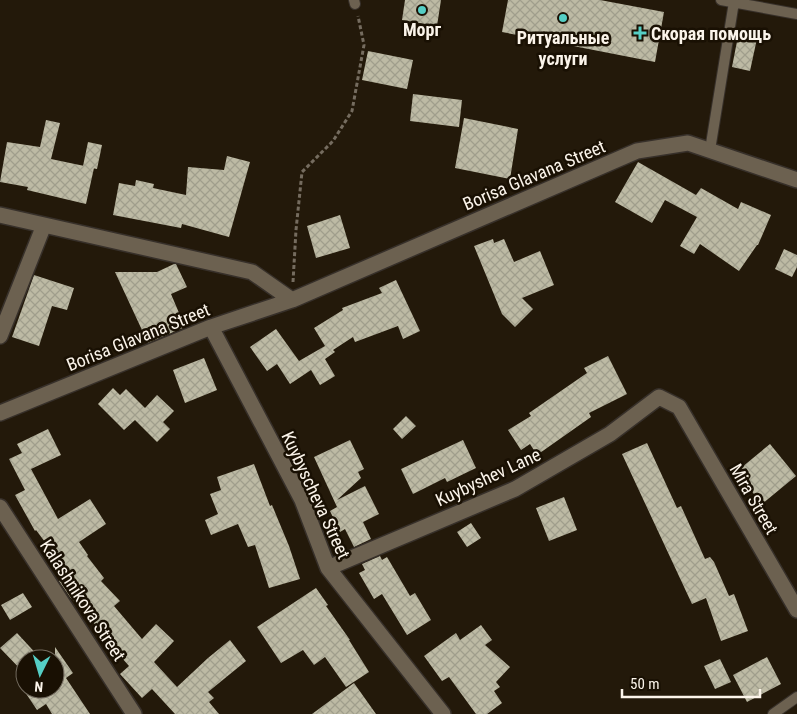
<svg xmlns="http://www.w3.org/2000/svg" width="797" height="714" font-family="'Roboto Condensed',sans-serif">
	<defs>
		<pattern id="building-cross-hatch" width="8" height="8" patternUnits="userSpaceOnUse" patternTransform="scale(1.25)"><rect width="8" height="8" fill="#bdbaa4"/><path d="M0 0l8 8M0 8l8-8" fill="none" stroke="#a09e8c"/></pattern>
	</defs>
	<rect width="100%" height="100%" fill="#23190a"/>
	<path fill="url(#building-cross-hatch)" d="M405,0H441L437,26L402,20Z
		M508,0H600L664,12L655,62L502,32Z
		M739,31L758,34L750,71L732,67Z
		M368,51L413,60L407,89L362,80Z
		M413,94L462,100L459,127L410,121Z
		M464,118L518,129L510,179L455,168Z
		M46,120L60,123L51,159L94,168L86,204L27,190L28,187L0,182L7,142L40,147Z
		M88,142L102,145L97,169L83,166Z
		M227,156L250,162L229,237L182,224L181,228L113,215L119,183L135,186L136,180L154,184L153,188L186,195L188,167L224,170Z
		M638,162L696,195L701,188L738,209L741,202L771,215L758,245H757L739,271L700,244L694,254L680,246L697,217L665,200L652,223L615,202Z
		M340,215L350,248L316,258L307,226Z
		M493,239L494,243L504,239L514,262L540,251L554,285L522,298L533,309L515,327L502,314L474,246Z
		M784,249L797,255V267L792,277L775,269Z
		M174,264H176L187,287L171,294L185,327L148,343L115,272H157Z
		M34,275L74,288L67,310L52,306L39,346L12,337Z
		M396,280L420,331L403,339L398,326L355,342L353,337L333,350L335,352L325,359L335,376L320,385L311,370L290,384L277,364L267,371L250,347L276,329L299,361L325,346L314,328L343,310L342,308L382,293L379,288Z
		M608,356L627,394L589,413L591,417L537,455L530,444L521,450L508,430L531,416L529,413L587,373L584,368Z
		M204,358L217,390L185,403L173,370Z
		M113,388L120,395L126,389L145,408L157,395L174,411L163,422L170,429L157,442L135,420L124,430L98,404Z
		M406,416L416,426L402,439L393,429Z
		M48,429L61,455L31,469L58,519L90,499L106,524L79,542L88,555L87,556L104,578L101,581L120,601L114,606L142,639L156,624L174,641L154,662L177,687L208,658L230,640L246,661L208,692L214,698L209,702L219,714H175L152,689L142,698L120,674L129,666L107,641L108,639L70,597L59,581L69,574L36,530L35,531L15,495L25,490L9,459L22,453L17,444Z
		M350,440L364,469L358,472L361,478L337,500L365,486L379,514L363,522L371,539L354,547L345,529L340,532L330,511L337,507L314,457Z
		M463,440L476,468L447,482L445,478L413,494L401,469Z
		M647,443L677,508L681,506L705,559L710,557L714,562L729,596L734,594L748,631L721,641L706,598L692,604L622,454Z
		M770,444L796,476L762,504L736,472Z
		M254,464L270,506L272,505L289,546L300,579L269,588L255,545L248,547L238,524L211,535L205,520L218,514L210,494L221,490L217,477Z
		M564,497L577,530L549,541L536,508Z
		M471,523L481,538L467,547L457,532Z
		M380,556L382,560L387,557L410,596L415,593L431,620L407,635L382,594L374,599L359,573L365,570L362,564Z
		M316,588L328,605L326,606L350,640H349L369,672L346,687L325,657L314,665L303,650L281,663L257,627Z
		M23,593L32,607L10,620L1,605Z
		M481,625L492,640L485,645L510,667L496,682L500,687L494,691L502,703L487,714H476L449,677L442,681L424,656L456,633L460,640Z
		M17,633L41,659H25V674L0,648Z
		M55,647L73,673L66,678L90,714H52L46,704L37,710L23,689H55Z
		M767,657L781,684L747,702L733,675Z
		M720,659L731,682L715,689L704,666Z
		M354,683L376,714H312Z"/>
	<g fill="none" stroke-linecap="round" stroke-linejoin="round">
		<g stroke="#37302a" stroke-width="12">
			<path id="lane" d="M354,0L355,4
				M721,0L797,14
				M710,150L734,2
				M773,714L797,697"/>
		</g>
		<g stroke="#37302a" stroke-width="18">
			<path id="street" d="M0,215L252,272L292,300
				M211,327L302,500L328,568L443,714
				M0,336L44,225
				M0,413L211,327L292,300L637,151L688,143L797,180
				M0,507L134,714
				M328,568L515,489L610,434L659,397L679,407L797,610"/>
		</g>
		<path stroke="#756c5f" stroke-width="3" stroke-dasharray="4 2.5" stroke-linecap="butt" d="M293,282L296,230L302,172L333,141L352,111L364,45L358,16"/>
		<use href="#lane" stroke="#6c6150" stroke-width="10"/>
		<use href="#street" stroke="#6c6150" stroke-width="15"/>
	</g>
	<g fill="#55cec5" stroke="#191003" stroke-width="2">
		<circle cx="422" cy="10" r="5"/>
		<circle cx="563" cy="18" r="5"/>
		<path d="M637.5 25.5h5v5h5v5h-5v5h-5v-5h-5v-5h5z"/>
	</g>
	<g text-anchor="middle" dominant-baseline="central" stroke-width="5" stroke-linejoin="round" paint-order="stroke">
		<g font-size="18" font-weight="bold" fill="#fbf4ea" stroke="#191003">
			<text x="422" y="29">Морг</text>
			<text x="651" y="33" text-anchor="start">Скорая помощь</text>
			<text x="563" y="37">Ритуальные<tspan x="563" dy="21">услуги</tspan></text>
		</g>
		<g font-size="18" fill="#fbf4ea" stroke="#191003">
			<text transform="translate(534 175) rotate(-23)">Borisa Glavana Street</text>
			<text transform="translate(138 337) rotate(-22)">Borisa Glavana Street</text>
			<text transform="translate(488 477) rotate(-25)">Kuybyshev Lane</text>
			<text transform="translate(316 495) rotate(65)">Kuybyscheva Street</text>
			<text transform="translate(754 499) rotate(60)">Mira Street</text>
			<text transform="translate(83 600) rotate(57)">Kalashnikova Street</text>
		</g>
	</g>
	<g transform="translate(40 674) rotate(185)"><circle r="24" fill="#191003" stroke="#736b5f"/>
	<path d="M0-4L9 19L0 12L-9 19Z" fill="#55cec5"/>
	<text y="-8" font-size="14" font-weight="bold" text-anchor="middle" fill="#fbf4ea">N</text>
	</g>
	<path d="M622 689v8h138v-8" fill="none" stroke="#fbf4ea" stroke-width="2.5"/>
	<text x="630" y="689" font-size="15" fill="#fbf4ea" stroke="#191003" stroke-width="4" paint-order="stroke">50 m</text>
</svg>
